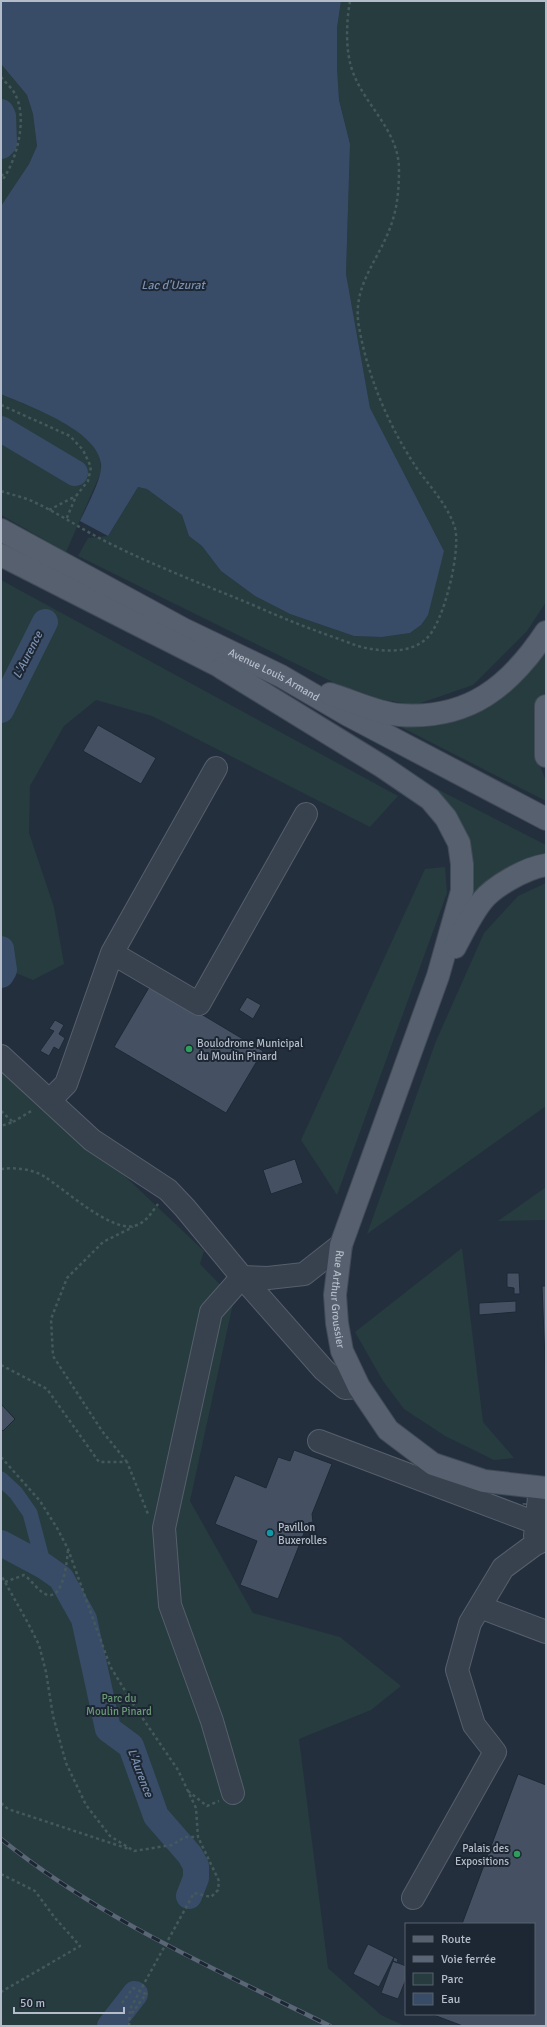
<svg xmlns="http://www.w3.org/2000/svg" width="547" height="2027" font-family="Signika,sans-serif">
	<rect width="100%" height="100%" fill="#242f3e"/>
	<path fill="#263c3f" d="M341,1H546V602L527,631L473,685L415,705L361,696L78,556L88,538L108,536L138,487L147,489L182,515L189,536L202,546L221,571L255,596L290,614L354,636L382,637L410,633L421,625L444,551L370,409L346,274L350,144L339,100L337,68V28Z
		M1,64L27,95L33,114L37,146L29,164L1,206Z
		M1,394C32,408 71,420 94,446C100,453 101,464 101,472L66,552L1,515Z
		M1,580L398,796L370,827L152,716L96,700L64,726L30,786L29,833L54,907L64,964L33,980L1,967Z
		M546,640V691L540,704L534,732L537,758L546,781V801L389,721L454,715Z
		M404,772L546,845V859L465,910L471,864Z
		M445,867L447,893L337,1195L301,1140L425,869Z
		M546,883V1106L367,1234L436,1041L484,933L518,896Z
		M1,1059L204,1251L200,1264L234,1299L190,1501L253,1613L340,1637L401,1686L371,1710L299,1739L328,1968L381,2015L405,2026H1Z
		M546,1187V1220L498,1221Z
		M462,1248L483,1422L514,1458L494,1460L445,1436L404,1409L383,1381L355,1332Z"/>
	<path fill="#394c67" d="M1,1H341L337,28V68L339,100L350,144L346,274L370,408L444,551L428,615L421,625L410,633L382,637L354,636L290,614L255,596L221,571L202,546L189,536L182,515L147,489L138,487L108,536L80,521C86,508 103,477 101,464C98,430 28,406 1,394V206L29,164L37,146L33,114L27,95L1,64Z"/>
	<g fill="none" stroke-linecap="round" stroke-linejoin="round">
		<path stroke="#394c67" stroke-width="15" d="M1,1479L16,1493L30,1513L44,1566"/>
		<path stroke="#394c67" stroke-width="26" d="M1,112L3,116L4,143L1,146
			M1,429L75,473
			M1,710L45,622
			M1,949L4,970L1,975
			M1,1543L44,1566L61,1578L84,1619L108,1729L131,1746L156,1816L190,1855L196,1866V1878L189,1896
			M110,2026L135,1994"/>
	</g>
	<path fill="#455162" stroke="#1f2835" d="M98,725L156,758L141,784L83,751Z
		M151,984L263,1051L226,1113L114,1047Z
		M247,997L261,1005L253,1019L239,1010Z
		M55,1020L64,1025L59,1034L65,1038L59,1050L54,1047L49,1056L40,1051L54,1031L49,1029Z
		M295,1159L303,1183L271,1194L263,1170Z
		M507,1273H519L520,1294H514V1288L507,1287Z
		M542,1286H546V1385Z
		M516,1301V1312L479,1315V1303Z
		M1,1404L15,1419L3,1431L1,1429Z
		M294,1450L332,1464L312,1514L313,1522L308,1523L278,1599L240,1585L257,1541L215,1524L235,1475L266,1488L278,1457L290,1461Z
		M522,1502L528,1503V1506L522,1505Z
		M518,1774L546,1785V2026H463L431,2014H534V1924H462Z
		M368,1944L394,1957L379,1987L353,1974Z
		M394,1957L398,1959L397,1963L393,1961Z
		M393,1961L406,1966V1979L398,1999L381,1993Z"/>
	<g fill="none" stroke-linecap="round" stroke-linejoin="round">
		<g stroke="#565f6c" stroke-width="24">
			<path id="minor" d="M112,953L199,1004L306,814
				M1,1056L92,1140L168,1190L185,1208L242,1277L324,1370L345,1388L359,1387
				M50,1100L66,1084L112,953L216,768
				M242,1277L268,1278L304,1274L341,1245
				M319,1441L536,1523
				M535,1536L540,1488
				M480,1607L546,1632
				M233,1793L212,1721L170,1605L164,1528L211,1312L242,1277
				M413,1898L495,1752L474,1725L457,1670L470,1623L503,1568L534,1545L546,1539"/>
		</g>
		<g stroke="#414a57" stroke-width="24">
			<g id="major">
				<path id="s1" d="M1,530L183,629L281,676L348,715L546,819"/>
				<path d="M1,555L235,674"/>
				<path id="s2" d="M222,668L383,767L430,799L446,818L459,843L462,864V891L438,976L341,1245L335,1295L337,1323L342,1351L359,1387L388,1430L433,1464L484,1481L546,1488"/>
				<path d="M330,694C353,701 376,713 400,715C469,720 510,686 546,632"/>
				<path d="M546,706V756"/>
				<path d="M455,947C463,932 471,915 482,901C494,886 526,868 546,865"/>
			</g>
		</g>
		<path stroke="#44595c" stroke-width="2.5" stroke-dasharray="3 3" stroke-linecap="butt" d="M1,77C5,82 12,88 15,94C28,118 17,161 1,182
			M1,174L5,177
			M1,405L70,436L83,450L91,467L88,481L76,496L66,520
			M1,491C12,495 24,497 34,502C62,515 87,533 115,546C160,568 207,586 253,605C282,618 310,629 339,639C350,643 361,648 372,649C391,652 412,652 427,638C444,622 461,551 455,528C448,506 432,489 418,470C389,427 368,378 359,327C351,283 382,258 393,219C398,203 399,185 399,168C398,131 367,107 354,75C345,54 346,23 350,1
			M49,510L76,496
			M1,1111L13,1122L1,1126
			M13,1122L33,1110
			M1,1169C15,1167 33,1169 45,1177C64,1189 111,1232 134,1226C146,1223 151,1213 158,1204
			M1,1365L47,1389L99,1462H127L148,1514
			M1,1457L40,1501L57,1528L68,1549L110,1666L135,1707L178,1770L196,1808L198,1837H185L172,1845L134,1851L110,1836L86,1805L66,1763L53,1716L46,1672L39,1645L28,1623L1,1575
			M127,1462L102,1431L53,1356L51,1319L67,1278L103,1242L133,1227
			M5,1582L24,1575C31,1579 39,1593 48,1595C64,1598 67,1560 68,1550
			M188,1791L207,1806L219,1801
			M1,1803L8,1809L129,1849
			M1,1874L35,1891L55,1918L80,1946L1,1992
			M122,2003L133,1988L146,1994L130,2016
			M129,2026L130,2009L194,1893L211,1897L218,1890L219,1881L198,1837"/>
		<use href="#minor" stroke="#38414e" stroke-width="22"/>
		<use href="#major" stroke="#56606e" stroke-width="22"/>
		<g stroke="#5a6575" stroke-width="4.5">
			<path id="rail" d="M1,1839C100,1919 217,1970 330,2026"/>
		</g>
		<use href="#rail" stroke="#1d2633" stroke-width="3" stroke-dasharray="9" stroke-linecap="butt"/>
	</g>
	<g fill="#2e9e5b" stroke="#1d2633" stroke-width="1.5">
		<circle cx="189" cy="1049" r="4"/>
		<circle cx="517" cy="1854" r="4"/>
	</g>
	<circle fill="#0f9aa8" stroke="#1d2633" stroke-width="1.5" cx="270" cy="1533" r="4"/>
	<g text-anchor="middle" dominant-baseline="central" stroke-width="4" stroke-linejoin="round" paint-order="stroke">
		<g font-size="11" fill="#b4bcc9" stroke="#1d2633">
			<text stroke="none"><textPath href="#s1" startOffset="309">Avenue Louis Armand</textPath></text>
			<text stroke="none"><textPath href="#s2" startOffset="776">Rue Arthur Groussier</textPath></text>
		</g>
		<g font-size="11" fill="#b4bcc9" stroke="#1d2633" text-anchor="start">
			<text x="197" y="1043">Boulodrome Municipal<tspan x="197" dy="13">du Moulin Pinard</tspan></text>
			<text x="278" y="1527">Pavillon<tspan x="278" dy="13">Buxerolles</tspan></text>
			<text x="509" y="1848" text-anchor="end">Palais des<tspan x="509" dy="13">Expositions</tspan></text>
		</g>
		<g font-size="11" fill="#6b9a76" stroke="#1d2633">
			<text x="119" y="1698">Parc du<tspan x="119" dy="13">Moulin Pinard</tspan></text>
		</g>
		<g font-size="12" font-style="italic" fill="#7c92b1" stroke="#1d2633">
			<text x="173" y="285">Lac d'Uzurat</text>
			<text transform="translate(28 655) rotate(-63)">L'Aurence</text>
			<text transform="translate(140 1773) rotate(69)">L'Aurence</text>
		</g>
	</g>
	<rect width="547" height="2027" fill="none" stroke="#b4bcc9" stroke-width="4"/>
	<rect x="405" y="1923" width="130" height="92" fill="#1d2633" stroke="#59626f"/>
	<rect x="413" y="1936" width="20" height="6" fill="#56606e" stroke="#59626f"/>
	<text x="441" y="1943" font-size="12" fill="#b4bcc9">Route</text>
	<rect x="413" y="1956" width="20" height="6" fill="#5a6575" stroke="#59626f"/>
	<text x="441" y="1963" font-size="12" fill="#b4bcc9">Voie ferrée</text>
	<rect x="413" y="1973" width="20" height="12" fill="#263c3f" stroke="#59626f"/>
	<text x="441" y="1983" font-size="12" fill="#b4bcc9">Parc</text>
	<rect x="413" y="1993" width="20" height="12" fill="#394c67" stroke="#59626f"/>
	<text x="441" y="2003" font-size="12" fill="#b4bcc9">Eau</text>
	<path d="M14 2007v6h110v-6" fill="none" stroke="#b4bcc9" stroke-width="2"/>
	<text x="20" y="2007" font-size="12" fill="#b4bcc9" stroke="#1d2633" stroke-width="3" paint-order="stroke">50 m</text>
</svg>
